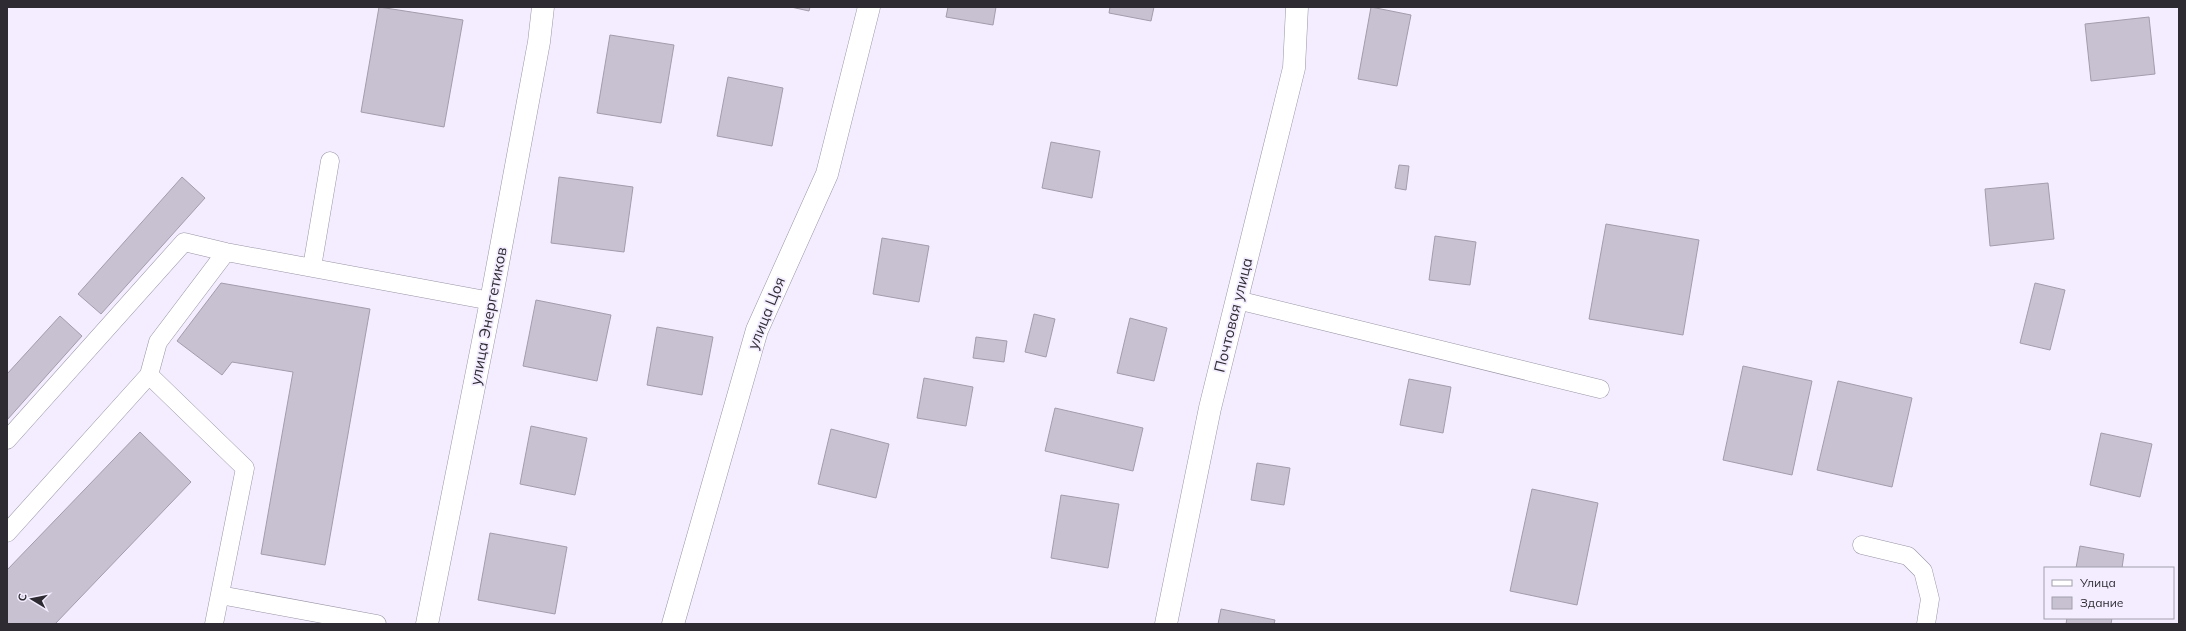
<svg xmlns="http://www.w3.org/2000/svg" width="2186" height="631" font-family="Mulish,sans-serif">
	<rect width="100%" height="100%" fill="#f3edff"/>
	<path fill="#c7c1d2" stroke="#a29cac" d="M379,7L463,20L444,127L361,112Z
		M791,7H810L809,11Z
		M948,7H996L993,25L946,17Z
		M1110,7H1154L1151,21L1109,13Z
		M1371,7L1411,15L1397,86L1358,79Z
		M2149,17L2155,74L2091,81L2085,24Z
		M610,35L674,45L661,123L597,113Z
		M728,77L783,88L772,146L717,136Z
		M1051,142L1100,151L1092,198L1042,188Z
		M1399,165L1409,166L1406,190L1395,188Z
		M182,177L205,198L101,314L78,294Z
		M559,177L633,187L624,252L551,243Z
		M2048,183L2054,239L1990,246L1985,189Z
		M1606,224L1699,240L1683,335L1589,319Z
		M1435,236L1476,242L1470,285L1429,280Z
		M882,238L929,246L919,302L873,294Z
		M221,283L370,309L325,565L261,554L293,372L232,362L222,375L177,341Z
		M2035,283L2065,290L2050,350L2020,343Z
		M536,300L611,315L597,381L523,366Z
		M1034,314L1055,319L1046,357L1025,352Z
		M60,316L82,336L7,420V374Z
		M1130,318L1167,328L1154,381L1117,373Z
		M657,327L713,337L702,395L647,385Z
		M976,337L1007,341L1004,362L973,358Z
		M1743,366L1812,381L1792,475L1723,460Z
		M924,378L973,387L966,426L917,418Z
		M1409,379L1451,387L1443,433L1400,425Z
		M1838,381L1912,398L1892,487L1817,470Z
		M1055,408L1143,428L1133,471L1045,451Z
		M531,426L587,438L575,495L520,484Z
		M831,429L889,444L876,498L818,484Z
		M140,432L191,482L55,624H7V570Z
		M2101,433L2152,444L2140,497L2090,485Z
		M1257,463L1290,468L1284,505L1251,500Z
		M1532,489L1598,503L1577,605L1510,591Z
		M1061,495L1119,504L1108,568L1051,558Z
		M490,533L567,547L555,614L478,600Z
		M2080,546L2124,554L2122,568H2076Z
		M1221,609L1275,620L1274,624H1218Z
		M2067,618H2112L2111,624H2066Z"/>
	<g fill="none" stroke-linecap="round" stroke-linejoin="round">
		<g stroke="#9a94a4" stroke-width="19">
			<path id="service" d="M312,267L330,161
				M1237,300L1600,389
				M149,375L158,342L226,252
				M7,440L184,242L226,252L491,301
				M7,533L149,375L245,468L214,624
				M1862,545L1908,556L1923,571L1930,599L1926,624
				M220,595L377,624"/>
		</g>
		<g stroke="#9a94a4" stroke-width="23">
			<path id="minor" d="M427,624L491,301L539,42L543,7
				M673,624L757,330L827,174L869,7
				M1166,624L1210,408L1294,68L1297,7"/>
		</g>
		<use href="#service" stroke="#fff" stroke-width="18"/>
		<use href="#minor" stroke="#fff" stroke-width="22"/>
	</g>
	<g text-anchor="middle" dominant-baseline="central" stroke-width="3.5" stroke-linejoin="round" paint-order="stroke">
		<g font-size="15" fill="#2e2b32" stroke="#f3edff">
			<text transform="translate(766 313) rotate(-68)">улица Цоя</text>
			<text transform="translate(1233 315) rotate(-76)">Почтовая улица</text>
			<text transform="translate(488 316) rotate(-79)">улица Энергетиков</text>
		</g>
	</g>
	<rect width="2186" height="631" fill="none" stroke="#2e2b32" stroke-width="16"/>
	<rect x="2044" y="567" width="130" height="52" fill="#f3edff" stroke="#a49fad"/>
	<rect x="2052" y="580" width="20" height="6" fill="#ffffff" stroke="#a49fad"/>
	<text x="2080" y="587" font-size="12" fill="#2e2b32">Улица</text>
	<rect x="2052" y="597" width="20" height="12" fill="#c7c1d2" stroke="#a49fad"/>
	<text x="2080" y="607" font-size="12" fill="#2e2b32">Здание</text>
	<g transform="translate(32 599) rotate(280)" stroke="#f3edff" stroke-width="3" paint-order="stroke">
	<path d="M0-3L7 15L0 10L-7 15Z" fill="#2e2b32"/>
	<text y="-6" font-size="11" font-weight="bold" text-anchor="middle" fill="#2e2b32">С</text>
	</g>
</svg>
